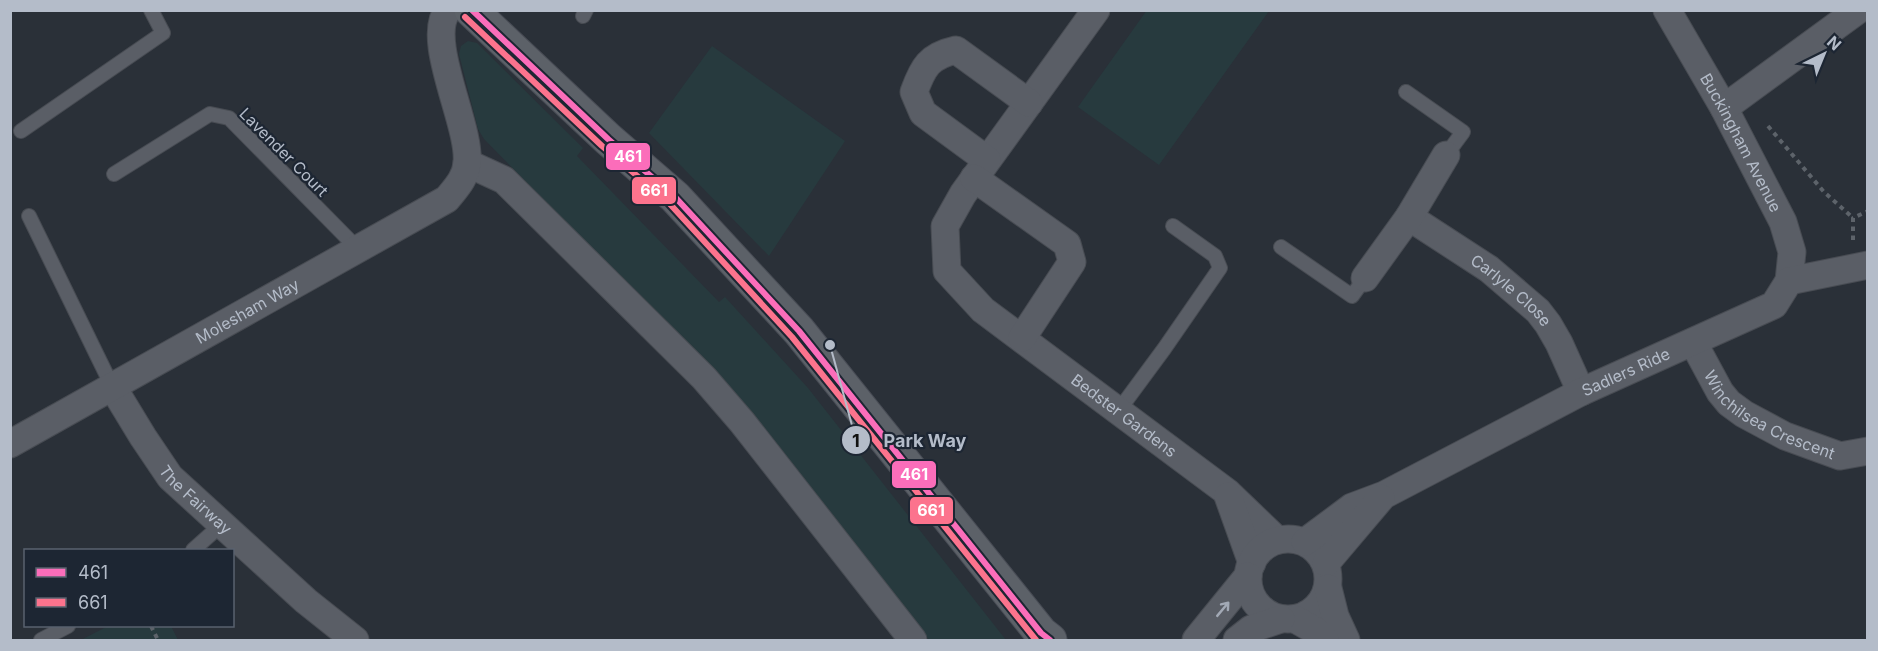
<svg xmlns="http://www.w3.org/2000/svg" width="1878" height="651" font-family="Inter,sans-serif">
	<rect width="100%" height="100%" fill="#2a3038"/>
	<path fill="#273a3e" d="M1147,10L1269,11L1159,165L1078,107Z
		M468,41L477,43L583,148L577,156L719,302L725,297L808,388L1006,640H929L766,432L733,393L484,139L478,129L459,54L461,46Z
		M712,46L845,141L769,256L649,133Z
		M108,626H171L178,640H81Z"/>
	<g fill="none" stroke-linecap="round" stroke-linejoin="round">
		<g stroke="#484c53" stroke-width="16">
			<path id="lane" d="M583,16L586,10
				M1406,92L1463,132L1446,155
				M21,131L163,33L151,10
				M114,174L210,114L229,118L359,250
				M29,216L112,386
				M1281,247L1352,296L1365,278
				M1119,410L1164,349L1220,268L1215,256L1173,226
				M193,550L221,525
				M41,640L68,626"/>
		</g>
		<g stroke="#484c53" stroke-width="29">
			<g id="street">
				<path id="s1" d="M1096,10L963,194L945,226L947,271L983,310L1227,492L1277,540"/>
				<path id="s2" d="M1667,10L1724,108L1783,222L1792,252L1789,281"/>
				<path d="M1724,108L1858,10"/>
				<path d="M987,160L923,113L914,92C923,67 929,56 956,50L1029,103"/>
				<path d="M467,163L504,180L704,378L742,422L913,640"/>
				<path d="M974,178L1067,244L1072,262L1022,338"/>
				<path id="s3" d="M1409,217L1489,269L1538,311L1548,324L1559,343L1581,392"/>
				<path d="M1365,278L1409,217L1446,155"/>
				<path id="s4" d="M1693,342L1720,392L1729,403L1744,414L1785,436L1840,456L1868,451"/>
				<path id="s5" d="M112,386L143,437L170,477L306,601L355,640"/>
				<path id="s6" d="M10,444L447,199C455,189 466,178 467,163C471,126 424,39 448,10"/>
				<path d="M1228,496L1252,563"/>
				<circle cx="1288" cy="579" r="40"/>
				<path id="s7" d="M1305,542L1352,507L1384,495L1581,392L1774,305L1789,281L1868,265"/>
				<path d="M1326,563L1381,498"/>
				<path d="M1328,588L1335,616L1346,640"/>
				<path d="M1295,619L1316,631L1325,640"/>
				<path d="M1196,640L1248,576"/>
				<path d="M1237,640L1251,629L1281,619"/>
			</g>
		</g>
		<g stroke="#484c55" stroke-width="35">
			<path id="primary" d="M471,10L608,139L675,197L799,331L1041,633L1050,640"/>
		</g>
		<path stroke="#5d636a" stroke-width="4" stroke-dasharray="4.5 4.5" stroke-linecap="butt" d="M1768,126L1824,192L1853,218
			M1853,240V218L1868,211
			M151,626L158,640"/>
		<use href="#lane" stroke="#5a5e66" stroke-width="14"/>
		<use href="#street" stroke="#5a5e66" stroke-width="27"/>
		<use href="#primary" stroke="#5c6168" stroke-width="33"/>
		<g stroke="#1d2633" stroke-width="10">
			<path id="bus-1" d="M472,10L608,139L675,197L799,331L1041,633L1050,640"/>
		</g>
		<g stroke="#1d2633" stroke-width="10">
			<path id="bus-2" d="M465,17L602,146L669,203L792,337L1036,640"/>
		</g>
		<use href="#bus-1" stroke="#fb6dba" stroke-width="6"/>
		<use href="#bus-2" stroke="#fc738d" stroke-width="6"/>
	</g>
	<defs><path id="oneway-shaft" d="M-6 0H5M1.5-3L5.5 0L1.5 3" fill="none" stroke-width="1.6" stroke-linecap="round" stroke-linejoin="round" transform="scale(1.5)"/></defs>
	<use stroke="#a2a9b5" href="#oneway-shaft" transform="translate(1223 609) rotate(-50)"/>
	<g text-anchor="middle" dominant-baseline="central" stroke-width="4.5" stroke-linejoin="round" paint-order="stroke">
		<g font-size="16" fill="#b4bcc9" stroke="#1d2633">
			<text stroke="none"><textPath href="#s2" startOffset="152">Buckingham Avenue</textPath></text>
			<text transform="translate(284 152) rotate(45)">Lavender Court</text>
			<text stroke="none"><textPath href="#s3" startOffset="126">Carlyle Close</textPath></text>
			<text stroke="none"><textPath href="#s6" startOffset="272">Molesham Way</textPath></text>
			<text stroke="none"><textPath href="#s7" startOffset="364">Sadlers Ride</textPath></text>
			<text stroke="none"><textPath href="#s4" startOffset="111">Winchilsea Crescent</textPath></text>
			<text stroke="none"><textPath href="#s1" startOffset="538">Bedster Gardens</textPath></text>
			<text stroke="none"><textPath href="#s5" startOffset="142">The Fairway</textPath></text>
		</g>
	</g>
	<path fill="none" stroke="#b4bcc9" stroke-width="2" d="M830 345L856 440"/>
	<g fill="#b4bcc9" stroke="#1d2633" stroke-width="2">
		<circle cx="830" cy="345" r="6"/>
		<circle cx="856" cy="440" r="15"/>
	</g>
	<g font-size="18" text-anchor="middle" font-weight="bold" fill="#111">
		<text x="856" y="447">1</text>
	</g>
	<g font-size="18" text-anchor="middle" font-weight="bold" fill="#b4bcc9" stroke="#1d2633" stroke-width="4.5" stroke-linejoin="round" paint-order="stroke">
		<text x="925" y="447">Park Way</text>
	</g>
	<g stroke="#1d2633" stroke-width="2">
		<rect x="605" y="142" width="46" height="29" rx="6" fill="#fb6dba"/>
		<rect x="631" y="176" width="46" height="29" rx="6" fill="#fc738d"/>
		<rect x="891" y="460" width="46" height="29" rx="6" fill="#fb6dba"/>
		<rect x="909" y="496" width="45" height="29" rx="6" fill="#fc738d"/>
	</g>
	<g font-size="16" text-anchor="middle" font-weight="bold" fill="#fff">
		<text x="628" y="162">461</text>
		<text x="654" y="196">661</text>
		<text x="914" y="480">461</text>
		<text x="931" y="516">661</text>
	</g>
	<rect width="1878" height="651" fill="none" stroke="#b4bcc9" stroke-width="24"/>
	<rect x="24" y="549" width="210" height="78" fill="#1d2633" stroke="#59626f" stroke-width="1.5"/>
	<rect x="36" y="568" width="30" height="9" fill="#fb6dba" stroke="#59626f" stroke-width="1.5"/>
	<text x="78" y="579" font-size="18" fill="#b4bcc9">461</text>
	<rect x="36" y="598" width="30" height="9" fill="#fc738d" stroke="#59626f" stroke-width="1.5"/>
	<text x="78" y="609" font-size="18" fill="#b4bcc9">661</text>
	<g transform="translate(1824 54) rotate(43)" stroke="#1d2633" stroke-width="4.5" paint-order="stroke">
	<path d="M0-4.5L10 22L0 15L-10 22Z" fill="#b4bcc9"/>
	<text y="-9" font-size="16" font-weight="bold" text-anchor="middle" fill="#b4bcc9">N</text>
	</g>
</svg>
